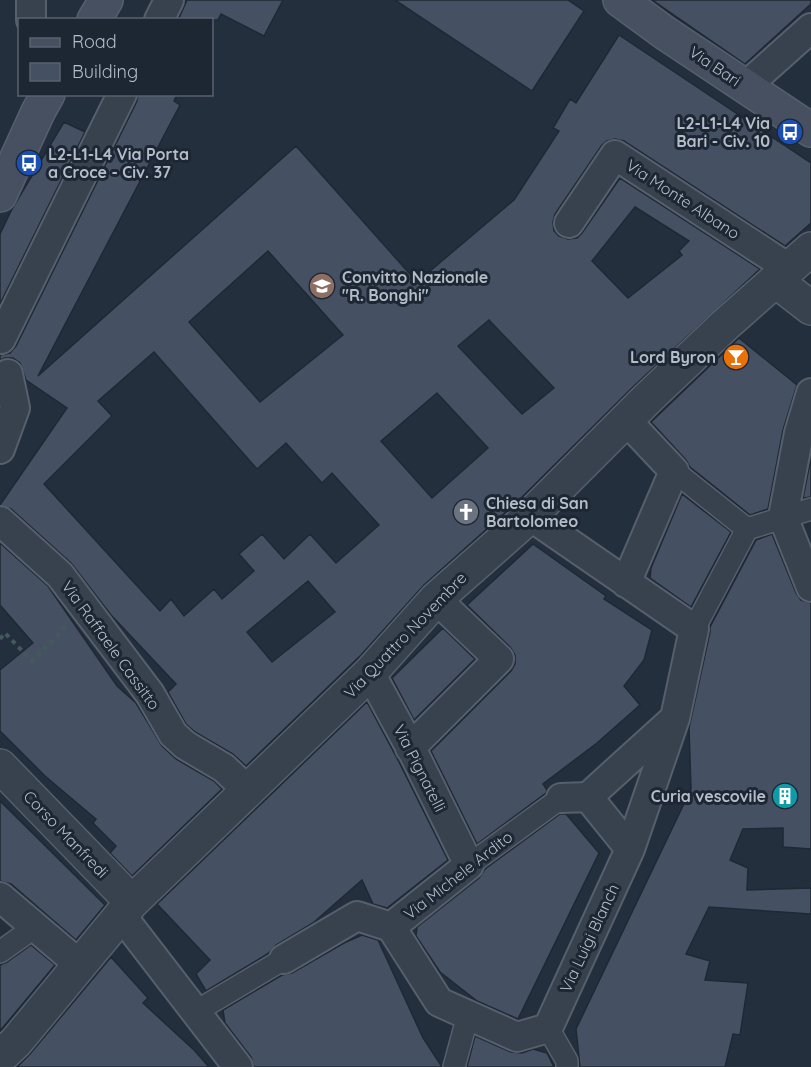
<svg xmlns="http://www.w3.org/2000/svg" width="811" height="1067" font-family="Quicksand,sans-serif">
	<rect width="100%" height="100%" fill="#242f3e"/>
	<path fill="#455162" stroke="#1f2835" stroke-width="1.5" fill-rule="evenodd" d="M187,0H283L264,36L221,14L218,20H178Z
		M395,0H568L584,11L532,91Z
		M652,0H811V4L745,64Z
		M619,35L811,163V223L785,246L624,141L615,139L607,141L602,145L555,214L553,222L554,231L559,236L568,239L577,238L582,233L620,178L760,269L634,386L517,502L424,585L361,655L246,766L233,754L195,732L186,724L168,692L176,684L111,615L71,563L11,509L0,505L67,408L26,380L20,363L13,358H5L0,360V355L10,353L16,346L137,101L138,94H177L174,101L180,105L38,376L296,146L417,282L514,200L559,131L553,128L570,99L576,103ZM635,207L689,241L679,251L682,255L628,298L592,261ZM268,251L343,335L260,402L189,322ZM489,320L554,388L522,414L458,346ZM154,352L257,469L286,443L322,483L332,473L379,525L336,563L310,534L284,559L262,534L239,554L254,571L222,599L214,589L184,616L171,599L160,611L44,484L112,416L98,401ZM437,393L488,448L432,498L381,441ZM308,581L335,612L272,662L247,632Z
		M64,122L85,132L0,304V234L12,209Z
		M739,338L797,385L783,430L768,509L750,515L690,467L686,460L651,422Z
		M811,458V497L803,498Z
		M682,494L731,532L691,607L650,578L651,568Z
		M772,534L796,593L801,600L811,603V849L783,847V828L743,829L730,860L748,868L747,890L811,888V914L709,907L686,954L710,961L705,980L748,983L740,1035L733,1034L725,1067H580L576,1029L691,789L689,728L710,632V627L756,540Z
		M0,543L48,586L117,686L136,703L162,746L176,759L214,781L222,789L132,876L110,853L116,846L93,823L96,819L45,776L0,731V670L33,643L0,605Z
		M533,544L606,596L604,599L652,630L644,660L624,686L640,705L597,743L543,784L547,790L546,793L477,844L431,751L511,671L515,664V655L510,647L467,605Z
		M443,628L475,659L414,720L392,678Z
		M367,702L399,762L448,860L387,908L373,904L362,880L313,923L276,945L269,953L206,991L196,974L210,960L157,904Z
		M0,801L105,905L76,940L11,884L0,881Z
		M560,814H566L599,853L518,1019L477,1001L440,972L416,936L417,927L479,878L485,869Z
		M362,935L378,940L423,1038L442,1067H254L251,1057L225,1023L223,1010L282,975L292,973L344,943Z
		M31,945L55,965L0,1031V965L7,962Z
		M111,957L148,998L143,1003L194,1050L209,1067H17L30,1054Z
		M475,1036L511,1052L522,1053L533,1049L547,1053L554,1067H467Z"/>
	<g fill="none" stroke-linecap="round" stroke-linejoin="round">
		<g stroke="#565f6c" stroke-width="24">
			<path id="pedestrian" d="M674,471L747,529
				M694,629L747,529L811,509
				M469,865L561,798
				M0,952L35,927
				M195,1012L284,959
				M548,1028L567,1061V1067
				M454,1067L468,1015"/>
		</g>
		<g stroke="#565f6c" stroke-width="32">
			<path id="minor" d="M31,20V0
				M159,20L169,0
				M745,87L811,28
				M569,223L615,155L790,269
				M1,339L122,94
				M811,393L799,433L783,517L811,587
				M626,420L674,471L626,583
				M0,449L15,408L8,374
				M530,516L694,629L675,718L588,797L630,849
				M0,521L60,575L150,694L173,734L185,745L224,768L248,791
				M370,673L414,754L469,865L391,927
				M410,748L499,659L436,599
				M561,798L588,797
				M0,897L80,965
				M121,915L238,1067
				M391,927L439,1002L517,1037L548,1028L630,849L675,718
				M284,959L357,916L391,927"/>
		</g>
		<g stroke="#565f6c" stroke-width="36">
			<path id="tertiary" d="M776,281L811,308
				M0,766L132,902
				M0,1057L16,1042L132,902L370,673L436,599L530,516L647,399L725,325L811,249"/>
		</g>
		<g stroke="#565f6c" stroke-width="36">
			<path id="secondary" d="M620,0L665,33L811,130
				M94,20L106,0
				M0,195L38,112L48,94"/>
		</g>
		<path stroke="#44595c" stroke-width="4" stroke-dasharray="4.5 4.5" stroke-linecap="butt" d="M0,639L5,633L32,661L67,626"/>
		<use href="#pedestrian" stroke="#38414e" stroke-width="21"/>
		<use href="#minor" stroke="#38414e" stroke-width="28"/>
		<use href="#tertiary" stroke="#38414e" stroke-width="33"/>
		<use href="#secondary" stroke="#465061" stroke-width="33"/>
	</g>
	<defs>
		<g id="bus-disc" transform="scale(1.35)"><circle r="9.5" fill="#1a4fb4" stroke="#1d2633"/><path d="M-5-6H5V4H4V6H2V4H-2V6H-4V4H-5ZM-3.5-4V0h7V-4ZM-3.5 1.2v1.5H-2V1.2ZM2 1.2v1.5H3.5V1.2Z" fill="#fff"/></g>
		<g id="school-disc" transform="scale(1.35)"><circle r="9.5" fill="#8d6e63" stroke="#1d2633"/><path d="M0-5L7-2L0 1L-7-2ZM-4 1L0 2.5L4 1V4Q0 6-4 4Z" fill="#fff"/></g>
		<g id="bar-disc" transform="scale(1.35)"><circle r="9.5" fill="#e8710a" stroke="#1d2633"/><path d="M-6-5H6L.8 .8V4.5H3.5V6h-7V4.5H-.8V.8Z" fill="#fff"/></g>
		<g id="church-disc" transform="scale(1.35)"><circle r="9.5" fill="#6b7280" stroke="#1d2633"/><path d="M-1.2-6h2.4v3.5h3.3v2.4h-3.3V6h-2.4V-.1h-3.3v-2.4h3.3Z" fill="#fff"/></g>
		<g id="building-disc" transform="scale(1.35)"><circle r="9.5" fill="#0f9aa8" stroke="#1d2633"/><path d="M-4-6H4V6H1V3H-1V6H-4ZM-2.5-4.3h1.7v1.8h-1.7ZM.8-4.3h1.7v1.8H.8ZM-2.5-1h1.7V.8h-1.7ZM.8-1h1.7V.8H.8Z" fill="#fff"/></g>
	</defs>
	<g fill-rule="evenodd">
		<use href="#bus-disc" x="790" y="132"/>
		<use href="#bus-disc" x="29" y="163"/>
		<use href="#school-disc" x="322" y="286"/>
		<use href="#bar-disc" x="736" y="357"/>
		<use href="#church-disc" x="466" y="512"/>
		<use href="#building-disc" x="785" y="796"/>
	</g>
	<g text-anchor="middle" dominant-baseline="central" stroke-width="6" stroke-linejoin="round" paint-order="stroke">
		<g font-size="16" fill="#b4bcc9" stroke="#1d2633">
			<text transform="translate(715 66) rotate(34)">Via Bari</text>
			<text transform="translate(683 199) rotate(33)">Via Monte Albano</text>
			<text transform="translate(405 635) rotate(-46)">Via Quattro Novembre</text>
			<text transform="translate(111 645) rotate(54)">Via Raffaele Cassitto</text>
			<text transform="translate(420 768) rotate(63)">Via Pignatelli</text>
			<text transform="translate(66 834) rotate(46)">Corso Manfredi</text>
			<text transform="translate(458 875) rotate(-38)">Via Michele Ardito</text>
			<text transform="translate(589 938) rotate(-65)">Via Luigi Blanch</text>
		</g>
		<g font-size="16" font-weight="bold" fill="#b4bcc9" stroke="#1d2633" text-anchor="end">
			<text x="770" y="123">L2-L1-L4 Via<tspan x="770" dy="18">Bari - Civ. 10</tspan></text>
			<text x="48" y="154" text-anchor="start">L2-L1-L4 Via Porta<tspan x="48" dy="18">a Croce - Civ. 37</tspan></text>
			<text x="342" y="277" text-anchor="start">Convitto Nazionale<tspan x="342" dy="18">"R. Bonghi"</tspan></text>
			<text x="716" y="357">Lord Byron</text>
			<text x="486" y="503" text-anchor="start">Chiesa di San<tspan x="486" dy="18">Bartolomeo</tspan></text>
			<text x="766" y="796">Curia vescovile</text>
		</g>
	</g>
	<rect x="18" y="18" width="195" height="78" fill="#1d2633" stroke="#59626f" stroke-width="1.5"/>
	<rect x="30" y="38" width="30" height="9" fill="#465061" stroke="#59626f" stroke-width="1.5"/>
	<text x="72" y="48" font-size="18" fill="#b4bcc9">Road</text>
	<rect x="30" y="63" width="30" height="18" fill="#455162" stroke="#59626f" stroke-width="1.5"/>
	<text x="72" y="78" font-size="18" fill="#b4bcc9">Building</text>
</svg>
